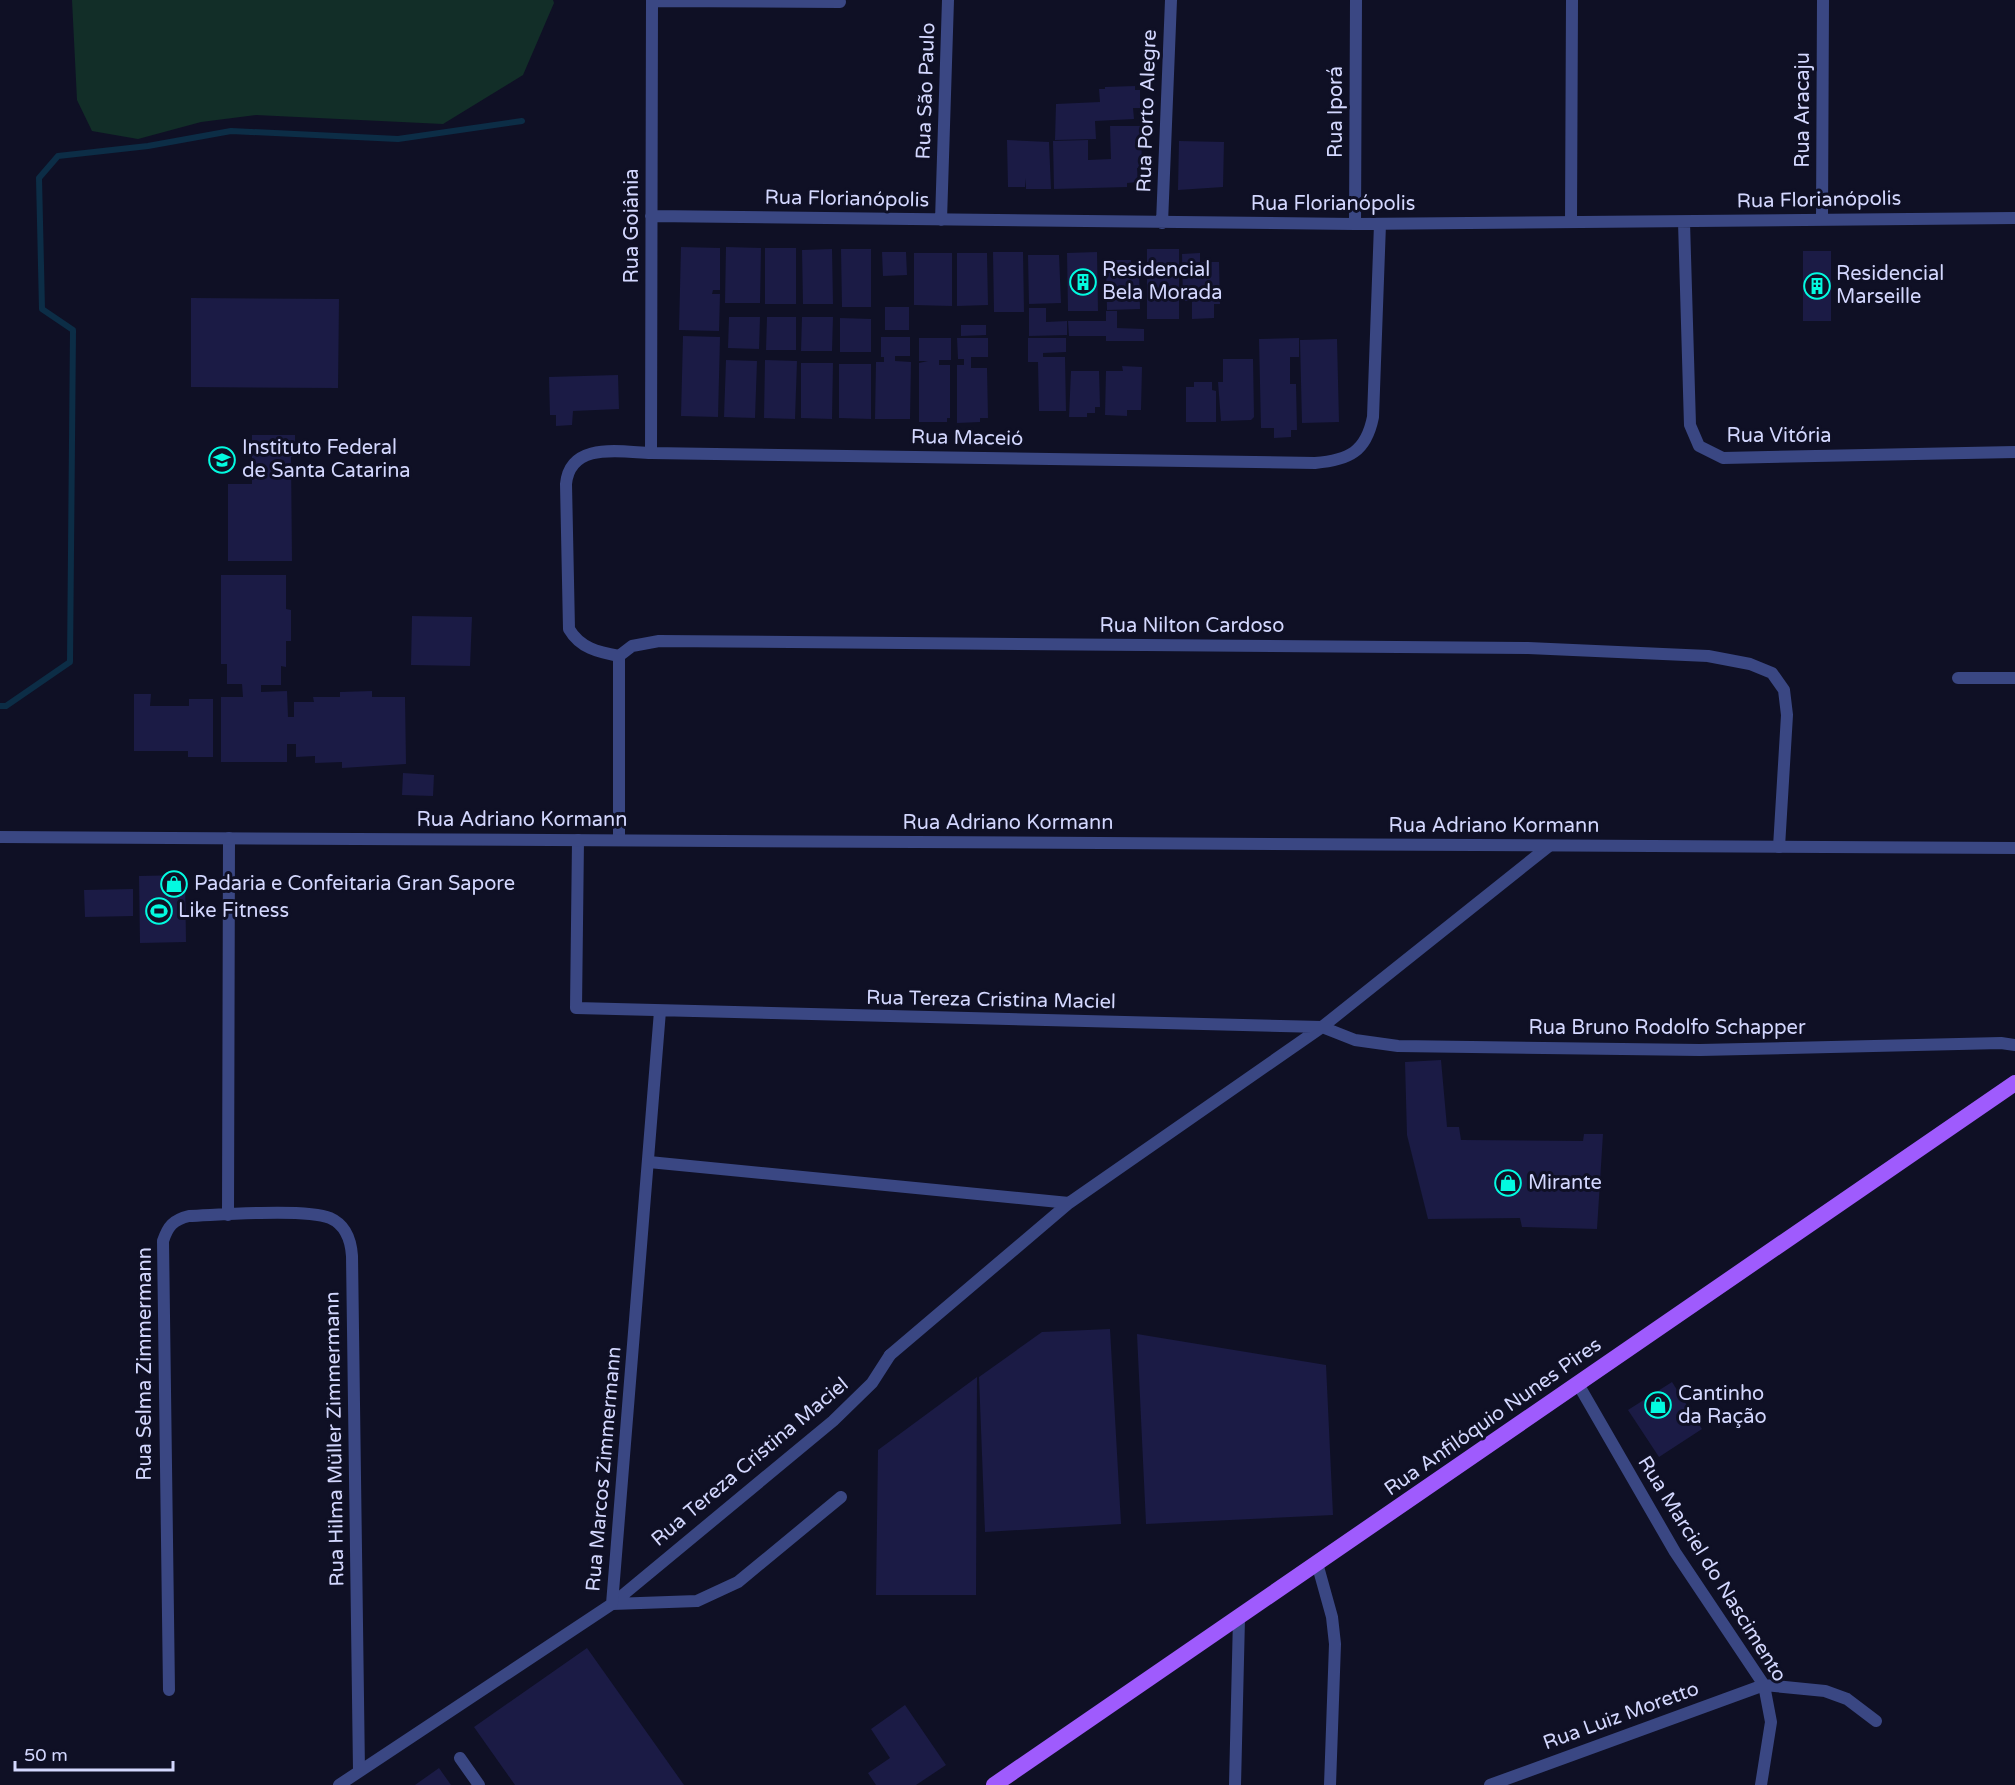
<svg xmlns="http://www.w3.org/2000/svg" width="2015" height="1785" font-family="'Varela Round',sans-serif">
	<rect width="100%" height="100%" fill="#0f1025"/>
	<path fill="#122e28" d="M72,0H553L554,3L523,75L443,124L256,115L201,122L138,139L92,131L77,100Z"/>
	<g fill="none" stroke-linecap="round" stroke-linejoin="round">
		<path stroke="#0c2d46" stroke-width="6" d="M0,706H6L70,662L73,330L42,309L39,178L58,156L148,146L231,131L398,139L522,121"/>
	</g>
	<path fill="#1b1b45" d="M1135,86V90H1140V108H1133L1134,119L1095,121L1096,139L1055,140L1056,104L1100,102L1099,89H1105V87Z
		M1110,126H1141L1142,168H1137L1138,182L1127,183V187L1054,189L1053,141L1088,140V160L1111,159Z
		M1007,140L1049,142L1051,189H1026V178L1025,187H1008Z
		M1179,141L1224,142L1223,187L1178,190Z
		M681,247L720,248V290H713L712,294H720L719,331L679,330Z
		M726,247L761,248L760,303H725Z
		M765,248H796V304H765Z
		M832,249L833,304H803L802,250Z
		M841,249H871V307H842Z
		M1147,249H1179V319H1147Z
		M1803,251H1831V321H1803Z
		M882,252H906L907,275L883,276Z
		M993,252H1023L1024,312H994Z
		M1097,252L1098,311H1068L1067,253Z
		M914,253H952V306L914,305Z
		M957,253H987L988,305L957,306Z
		M1200,253V262H1219L1220,304H1214V318L1192,319V301H1183L1182,254Z
		M1028,255H1059L1061,303L1029,304Z
		M1106,260H1131V270L1139,269L1140,309L1107,310Z
		M191,298L339,299L338,388L191,387Z
		M885,307H909V330H885Z
		M1029,308H1046V322L1067,321V335L1029,336Z
		M1106,311H1117V328L1144,329V341H1106V336H1069L1068,321H1106Z
		M729,317H760L759,349L728,348Z
		M767,317H796V350H766Z
		M802,317H833L832,351H801Z
		M840,318L871,319V352H840Z
		M961,325H986V335L961,336Z
		M683,336L720,337L718,417L681,416Z
		M881,337H910V356H895V361L911,362L910,419H875L876,362H884V357H881Z
		M919,338H951V360H939V365H950V418H947V422H919V363L928,361H919Z
		M957,338H988V357H971V368H987L988,418H980V422L957,423V365H964V359H958Z
		M1028,338H1066V352L1043,353V357H1065L1066,411H1039L1038,362H1028Z
		M1299,338V357H1290V384H1296L1297,430H1291V437L1274,438V428H1261L1259,339Z
		M1337,339L1339,422L1302,423L1300,340Z
		M1223,359H1253L1254,417L1251,420L1221,421L1218,382H1223Z
		M726,360L757,361L755,418L724,417Z
		M765,360L797,361L795,419L764,418Z
		M801,363H833L832,419L801,418Z
		M839,364H871V419L839,418Z
		M1122,366L1142,367L1141,410H1127V416L1105,415L1106,371H1123Z
		M1071,371H1099L1100,407H1095V413H1087V417H1069Z
		M618,375L619,409L573,411L572,425L556,426V415H550L549,377Z
		M1194,382H1212V390L1216,391V422H1186V387H1194Z
		M252,435H295V456L291,457L292,561H228V484H252Z
		M221,575H286V609L291,610V641H286V667L281,666V685H261V692L287,691L288,717H294V702H314L313,697H340V692L372,691V697H405L406,764L342,768V762L315,763V756L296,757V744H287V762H221V697H243L242,684H227V664H221Z
		M412,616L472,617L470,666L411,665Z
		M134,694H151L150,706H189V699H213V757H188V751H134Z
		M403,773L434,775L433,796L402,795Z
		M185,875L186,942L140,943L139,876Z
		M133,889V916L85,917L84,890Z
		M1441,1060L1447,1127H1459L1461,1140L1583,1141L1584,1134H1603L1597,1229L1522,1227L1520,1218L1428,1219L1407,1135L1405,1062Z
		M1110,1329L1121,1524L985,1532L979,1377L1042,1332Z
		M1137,1334L1326,1365L1333,1515L1146,1524Z
		M977,1377L976,1595H876L878,1450Z
		M1672,1382L1702,1429L1659,1457L1628,1410Z
		M587,1648L684,1785H515L474,1727Z
		M905,1705L946,1765L916,1785H876L868,1773L890,1758L871,1729Z
		M439,1768L451,1785H415Z"/>
	<g fill="none" stroke-linecap="round" stroke-linejoin="round">
		<path stroke="#3a4783" stroke-width="12" d="M1317,1563L1332,1617L1335,1644L1330,1785
			M612,1604L833,1421L872,1383L890,1355
			M612,1604L697,1601L738,1582L841,1497
			M460,1758L479,1785"/>
		<path stroke="#3a4783" stroke-width="12" d="M652,1L840,2
			M651,216L1355,224L2015,218
			M941,220L948,0
			M1822,220L1823,0
			M1571,222L1572,0
			M1684,222L1690,425L1699,446L1723,458L2015,452
			M1162,223L1171,0
			M1355,224L1356,0
			M651,453L652,0
			M619,656L632,646L659,641L1528,648L1708,656L1750,664L1772,673L1784,690L1787,715L1779,847
			M619,656C598,652 580,648 569,629L566,484C570,441 621,452 651,453L1315,463C1349,460 1366,452 1373,417L1380,224
			M619,656V840
			M1958,678H2015
			M578,840L576,1008L1322,1027L1355,1040L1398,1046L1700,1050L2001,1043L2015,1045
			M649,1162L1069,1203
			M228,1215L229,838
			M890,1355L1069,1203L1322,1027L1549,846
			M1578,1384L1675,1552L1764,1685L1771,1722L1761,1785
			M169,1690L163,1241C168,1226 173,1220 189,1216C219,1215 306,1208 330,1218C346,1225 351,1241 352,1256L359,1771
			M339,1785L612,1604L660,1011
			M1235,1785L1239,1618
			M1490,1785L1764,1685L1825,1691L1847,1699L1876,1721"/>
		<path stroke="#3a4783" stroke-width="12" d="M0,837L2015,848"/>
		<path stroke="#9f5bfd" stroke-width="16" d="M994,1785L2015,1083"/>
	</g>
	<defs>
		<g id="building-ring" transform="scale(1.35)"><circle r="9.5" fill="#0f1025" stroke="#03fae0" stroke-width="1.5"/><path d="M-4-6H4V6H1V3H-1V6H-4ZM-2.5-4.3h1.7v1.8h-1.7ZM.8-4.3h1.7v1.8H.8ZM-2.5-1h1.7V.8h-1.7ZM.8-1h1.7V.8H.8Z" fill="#03fae0"/></g>
		<g id="university-ring" transform="scale(1.35)"><circle r="9.5" fill="#0f1025" stroke="#03fae0" stroke-width="1.5"/><path d="M0-5L7-2L0 1L-7-2ZM-4 1L0 2.5L4 1V4Q0 6-4 4Z" fill="#03fae0"/></g>
		<g id="shop-ring" transform="scale(1.35)"><circle r="9.5" fill="#0f1025" stroke="#03fae0" stroke-width="1.5"/><path d="M-5-2.5h2.3a2.7 3.5 0 0 1 5.4 0H5L5.5 6h-11ZM-1.5-2.5h3a1.5 2.3 0 0 0-3 0Z" fill="#03fae0"/></g>
		<g id="stadium-ring" transform="scale(1.35)"><circle r="9.5" fill="#0f1025" stroke="#03fae0" stroke-width="1.5"/><path d="M0-5a6.5 5 0 1 0 0 10a6.5 5 0 1 0 0-10ZM-3.5-1.8h7v3.6h-7Z" fill="#03fae0"/></g>
	</defs>
	<g fill-rule="evenodd">
		<use href="#building-ring" x="1083" y="282"/>
		<use href="#building-ring" x="1817" y="286"/>
		<use href="#university-ring" x="222" y="460"/>
		<use href="#shop-ring" x="174" y="884"/>
		<use href="#stadium-ring" x="159" y="911"/>
		<use href="#shop-ring" x="1508" y="1183"/>
		<use href="#shop-ring" x="1658" y="1405"/>
	</g>
	<g text-anchor="middle" dominant-baseline="central" stroke-width="6" stroke-linejoin="round" paint-order="stroke">
		<g font-size="20" fill="#d3d7fe" stroke="#0f1025">
			<text transform="translate(926 91) rotate(-88)">Rua São Paulo</text>
			<text transform="translate(1803 110) rotate(-90)">Rua Aracaju</text>
			<text transform="translate(1147 111) rotate(-88)">Rua Porto Alegre</text>
			<text transform="translate(1336 112) rotate(-90)">Rua Iporá</text>
			<text transform="translate(847 199) rotate(1)">Rua Florianópolis</text>
			<text transform="translate(1819 200) rotate(-1)">Rua Florianópolis</text>
			<text x="1333" y="204">Rua Florianópolis</text>
			<text transform="translate(632 226) rotate(-90)">Rua Goiânia</text>
			<text x="1779" y="436">Rua Vitória</text>
			<text transform="translate(967 438) rotate(1)">Rua Maceió</text>
			<text x="1192" y="626">Rua Nilton Cardoso</text>
			<text x="522" y="820">Rua Adriano Kormann</text>
			<text x="1008" y="823">Rua Adriano Kormann</text>
			<text x="1494" y="826">Rua Adriano Kormann</text>
			<text transform="translate(991 1000) rotate(1)">Rua Tereza Cristina Maciel</text>
			<text x="1667" y="1028">Rua Bruno Rodolfo Schapper</text>
			<text transform="translate(145 1364) rotate(-90)">Rua Selma Zimmermann</text>
			<text transform="translate(1493 1417) rotate(-35)">Rua Anfilóquio Nunes Pires</text>
			<text transform="translate(335 1439) rotate(-91)">Rua Hilma Müller Zimmermann</text>
			<text transform="translate(750 1462) rotate(-40)">Rua Tereza Cristina Maciel</text>
			<text transform="translate(604 1469) rotate(-85)">Rua Marcos Zimmermann</text>
			<text transform="translate(1712 1569) rotate(58)">Rua Marciel do Nascimento</text>
			<text transform="translate(1621 1716) rotate(-20)">Rua Luiz Moretto</text>
		</g>
		<g font-size="20" fill="#d3d7fe" stroke="#0f1025" text-anchor="start">
			<text x="1102" y="270">Residencial<tspan x="1102" dy="23">Bela Morada</tspan></text>
			<text x="1836" y="274">Residencial<tspan x="1836" dy="23">Marseille</tspan></text>
			<text x="242" y="448">Instituto Federal<tspan x="242" dy="23">de Santa Catarina</tspan></text>
			<text x="194" y="884">Padaria e Confeitaria Gran Sapore</text>
			<text x="178" y="911">Like Fitness</text>
			<text x="1528" y="1183">Mirante</text>
			<text x="1678" y="1394">Cantinho<tspan x="1678" dy="23">da Ração</tspan></text>
		</g>
	</g>
	<path d="M15 1761v9h158v-9" fill="none" stroke="#d3d7fe" stroke-width="3"/>
	<text x="24" y="1761" font-size="18" fill="#d3d7fe" stroke="#0f1025" stroke-width="4.5" paint-order="stroke">50 m</text>
</svg>
